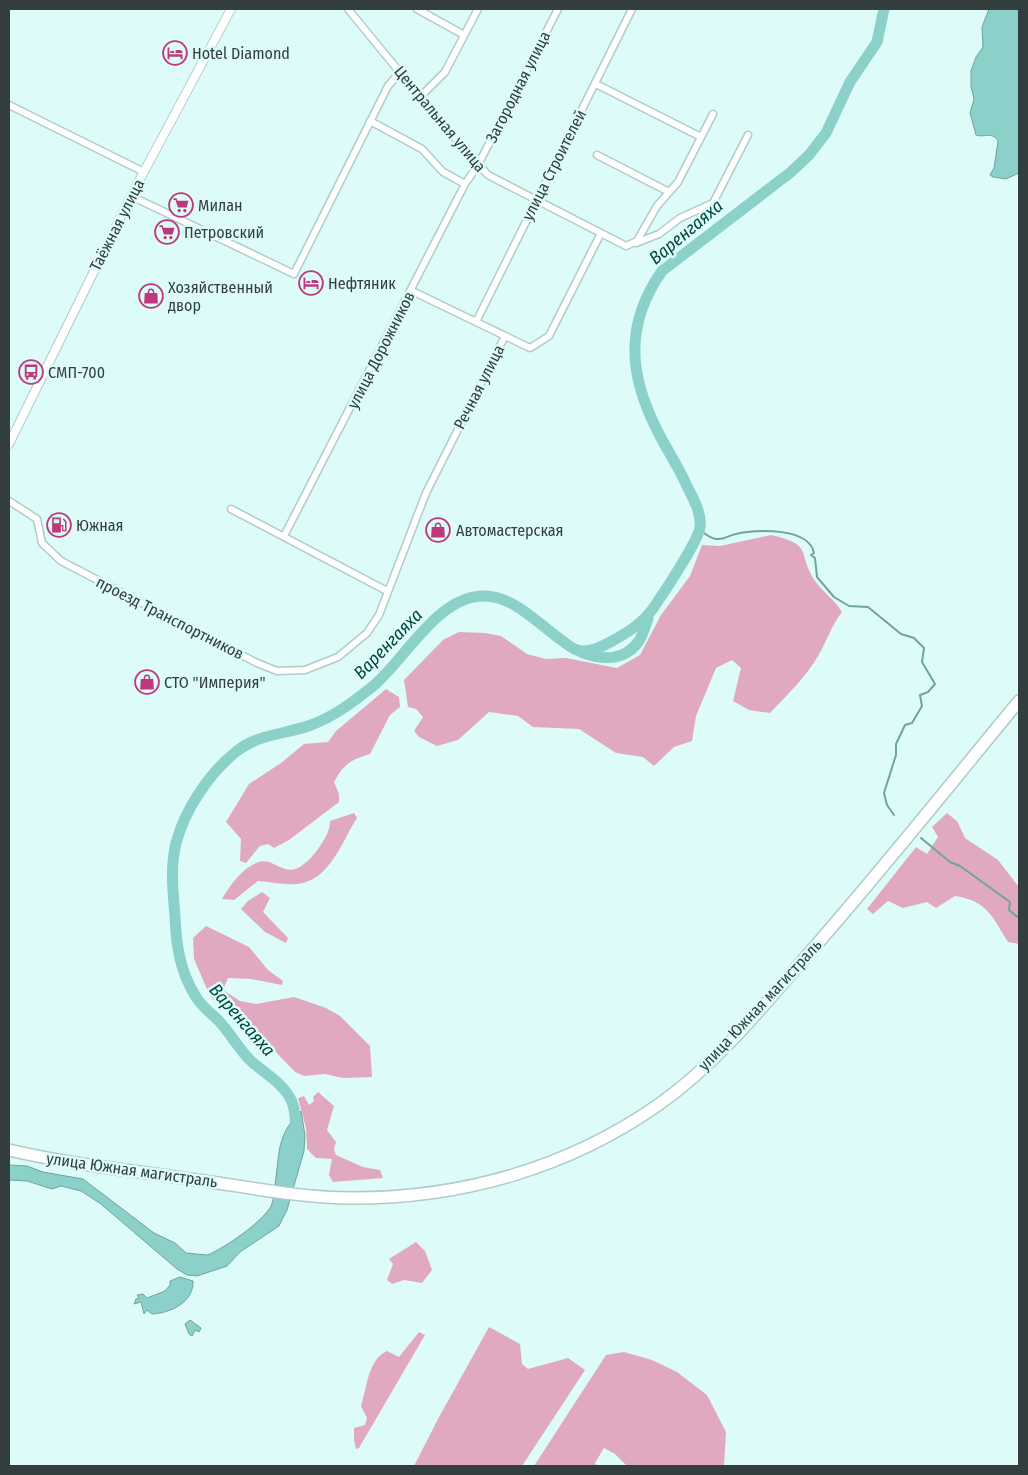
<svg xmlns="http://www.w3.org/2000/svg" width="1028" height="1475" font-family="'Fira Sans Condensed',sans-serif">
	<rect width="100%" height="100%" fill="#ddfcf9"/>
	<path fill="#e0a9bf" d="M771,535C816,545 796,554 816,582C824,593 835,600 842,612C831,626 827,641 818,656C806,677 787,695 770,713L749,710L733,701L741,668L732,660L716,668L696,716L692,741L674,747L654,766L643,757L616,753L579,729L533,727L518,716L489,712L458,740L437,746L419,737L414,731L423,717L416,709L408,707L404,680L443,640L459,632L485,633L501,636L527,654L546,659L566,658L617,668L640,655L661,615L690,576L702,545L720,546Z
		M386,689L399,697L400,707L390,715L370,754C350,760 344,764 334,782L339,794V802L289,840L274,848L268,844L260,846L246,863L240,861L241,839L226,822L249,784L281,763L304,744L328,742L336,731Z
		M354,813L357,818C342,841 330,881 297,884C284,885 271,882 258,881L234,900L222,899C230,885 241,870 256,863C278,853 286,892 318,849C324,840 330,832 330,821Z
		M947,813L957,821L965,838L998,860L1019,887V944L1008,942C992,917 988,901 955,896L936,908L927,902L903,908L888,901L873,914L867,909L916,847L927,854L938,837L932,827Z
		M262,892L270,898L263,912L288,938L286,943L265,932L241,909L248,901Z
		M206,926L249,947L268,970L283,981L282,985L251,979L228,978L223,990L240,1001L256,1004L294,997L326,1008L340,1016L370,1046L372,1077L343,1078L325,1074L304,1076L295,1072L270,1046L257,1039L235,1013L224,1009L210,996L194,959L193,938Z
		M318,1092L334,1106L327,1130L336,1142L334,1149L336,1155L363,1167L380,1170L383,1178L333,1182L329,1175L332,1159L316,1158L307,1149L306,1128L298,1098L304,1096L309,1105L314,1101L313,1097Z
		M416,1242L425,1251L432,1270L422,1283L404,1280L392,1284L387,1280L393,1264L389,1259Z
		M489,1327L520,1344L522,1364L528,1369L568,1358L585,1370L522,1466H414L438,1419Z
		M419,1332L425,1335L359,1448L356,1449L354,1440V1428L365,1425L367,1418L361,1406C367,1388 368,1359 387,1351L399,1357Z
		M624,1352L652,1360L677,1372L707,1395L726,1432L724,1466H627L615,1454L604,1448L595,1463L596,1466H534L606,1355Z"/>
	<path fill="#8bd0c9" stroke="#71a49f" d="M989,9H1019V173L1006,179L993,177L990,175L994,168L998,141C992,131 984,138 976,135L970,113L974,99L971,86V71L976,57L983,47L982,27Z
		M301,1111L305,1135L304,1151L287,1210L279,1226L240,1252L227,1266L197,1276L187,1275L177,1269L101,1204L81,1191L61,1186L52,1189L27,1181L9,1180V1165L27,1166L43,1172L83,1179L154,1233L175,1243L186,1253L208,1255C227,1246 258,1225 270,1208C274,1201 274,1192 275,1185C280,1151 276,1136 301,1111Z
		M180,1277L193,1281C194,1302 171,1313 152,1314L147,1310L144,1314L141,1302L134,1304L136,1299L139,1298L137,1295L143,1294L147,1298L165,1291L170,1285V1281Z
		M190,1320L201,1328L199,1332L195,1330L192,1336L189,1334L185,1324Z"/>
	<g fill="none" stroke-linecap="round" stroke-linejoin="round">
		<path stroke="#71a49f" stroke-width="2" d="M700,530C705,534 711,539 717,539C724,540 729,535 736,534C755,529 809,527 814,553L811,555L815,558L817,577L834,597L849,606L868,607L901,634L914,638L924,648L922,662L935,684L928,692L920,695L922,706L912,723L905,725L896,744V755L884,793L887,805L894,815
			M921,838L950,862L960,866L1010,902L1009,910L1019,918"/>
		<path stroke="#8bd0c9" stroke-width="11" d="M581,652C602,660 624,662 639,641C643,635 645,626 648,619
			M295,1130C296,1121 295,1106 290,1098C282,1083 265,1073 252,1062C239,1050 231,1034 219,1021C211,1013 202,1007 196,997C180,972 176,945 175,916C173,892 170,867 176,843C185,809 210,772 237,751C258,734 287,734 311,725C335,716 353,702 372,687C405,660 435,599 481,596C512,594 537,623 560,639C565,643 571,648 577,650C589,654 603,646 614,640C630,631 644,622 654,607C663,594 699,540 700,527C702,512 692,497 686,484C678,466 667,450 658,432C629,376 624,325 662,271L791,172L809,155L826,133L850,82L877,42L884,9"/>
		<g stroke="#afccc9" stroke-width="9">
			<path id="minor" d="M348,9L438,119L488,175L626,246L637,241L657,206L678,182L713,114
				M417,9L464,35
				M596,84L701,137
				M420,97L445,72L478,9
				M9,105L144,172
				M370,121L422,149L443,172L465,184
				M597,155L669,192
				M131,196L294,274L388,86L400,72
				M636,243L659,234L680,218L713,203L748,135
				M412,291L530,348L549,336L601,233
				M476,322L632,9
				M9,501L37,519L42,543L61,561L257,663L277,671L305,670L338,657L367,633L379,615L426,493L505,336
				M231,509L387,591
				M284,536L465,184L478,165L558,9"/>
		</g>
		<g stroke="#afccc9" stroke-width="10">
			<path id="tertiary" d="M9,444L131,196L231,9"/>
		</g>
		<g stroke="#afccc9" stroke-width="14">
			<path id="trunk" d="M9,1150C68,1164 129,1170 190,1179C243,1186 299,1198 353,1198C462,1198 568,1168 658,1105C714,1066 759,1011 804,959C878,875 948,787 1019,701"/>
		</g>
		<use href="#minor" stroke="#fff" stroke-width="6"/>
		<use href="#tertiary" stroke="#fff" stroke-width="8"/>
		<use href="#trunk" stroke="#fff" stroke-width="11"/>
	</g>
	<defs>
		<g id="hotel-ring" transform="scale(1.25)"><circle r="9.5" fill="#ddfcf9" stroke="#bd387d" stroke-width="1.5"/><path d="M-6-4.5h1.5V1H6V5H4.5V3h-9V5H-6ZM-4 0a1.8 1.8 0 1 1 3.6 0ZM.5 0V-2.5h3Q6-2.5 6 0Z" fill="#bd387d"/></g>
		<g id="supermarket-ring" transform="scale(1.25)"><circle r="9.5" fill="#ddfcf9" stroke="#bd387d" stroke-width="1.5"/><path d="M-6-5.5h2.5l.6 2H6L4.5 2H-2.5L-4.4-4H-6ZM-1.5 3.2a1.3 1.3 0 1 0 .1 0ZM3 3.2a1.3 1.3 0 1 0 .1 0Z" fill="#bd387d"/></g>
		<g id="shop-ring" transform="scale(1.25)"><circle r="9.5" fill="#ddfcf9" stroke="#bd387d" stroke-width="1.5"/><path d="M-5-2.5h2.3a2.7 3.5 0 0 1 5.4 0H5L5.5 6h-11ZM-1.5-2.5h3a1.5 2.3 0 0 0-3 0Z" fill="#bd387d"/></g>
		<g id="bus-ring" transform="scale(1.25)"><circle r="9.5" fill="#ddfcf9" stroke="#bd387d" stroke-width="1.5"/><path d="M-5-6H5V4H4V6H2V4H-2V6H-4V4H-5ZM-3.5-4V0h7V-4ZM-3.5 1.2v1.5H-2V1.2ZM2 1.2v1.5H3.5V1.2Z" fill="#bd387d"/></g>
		<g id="fuel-ring" transform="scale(1.25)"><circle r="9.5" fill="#ddfcf9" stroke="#bd387d" stroke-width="1.5"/><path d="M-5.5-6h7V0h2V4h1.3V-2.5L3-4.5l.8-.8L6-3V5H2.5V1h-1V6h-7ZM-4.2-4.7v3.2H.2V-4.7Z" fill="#bd387d"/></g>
	</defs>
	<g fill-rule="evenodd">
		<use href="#hotel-ring" x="175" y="53"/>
		<use href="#supermarket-ring" x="181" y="205"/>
		<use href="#supermarket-ring" x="167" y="232"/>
		<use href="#hotel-ring" x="311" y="283"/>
		<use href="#shop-ring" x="151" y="296"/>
		<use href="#bus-ring" x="31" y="372"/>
		<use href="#fuel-ring" x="59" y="525"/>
		<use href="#shop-ring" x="438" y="530"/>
		<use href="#shop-ring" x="147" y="682"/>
	</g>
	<g text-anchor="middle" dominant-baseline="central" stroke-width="5" stroke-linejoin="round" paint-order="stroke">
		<g font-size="16" fill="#333f3e" stroke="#ddfcf9" text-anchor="start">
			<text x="192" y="53">Hotel Diamond</text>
			<text x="198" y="205">Милан</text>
			<text x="184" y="232">Петровский</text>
			<text x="328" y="283">Нефтяник</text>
			<text x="168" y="287">Хозяйственный<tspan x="168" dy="18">двор</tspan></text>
			<text x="48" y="372">СМП-700</text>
			<text x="76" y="525">Южная</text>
			<text x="456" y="530">Автомастерская</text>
			<text x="164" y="682">СТО "Империя"</text>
		</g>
		<g font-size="16" fill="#333f3e" stroke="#ddfcf9">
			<text transform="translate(518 87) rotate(-63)">Загородная улица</text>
			<text transform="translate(440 119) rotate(50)">Центральная улица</text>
			<text transform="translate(554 165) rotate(-63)">улица Строителей</text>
			<text transform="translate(117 225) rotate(-63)">Таёжная улица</text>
			<text transform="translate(381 350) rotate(-63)">улица Дорожников</text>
			<text transform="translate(479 387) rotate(-63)">Речная улица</text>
			<text transform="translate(170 618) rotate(27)">проезд Транспортников</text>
			<text transform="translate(760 1005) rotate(-47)">улица Южная магистраль</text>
			<text transform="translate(132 1170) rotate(8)">улица Южная магистраль</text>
		</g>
		<g font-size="18" font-style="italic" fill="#024541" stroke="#ddfcf9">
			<text transform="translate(686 232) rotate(-40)">Варенгаяха</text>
			<text transform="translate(388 644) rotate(-46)">Варенгаяха</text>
			<text transform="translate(242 1020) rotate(49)">Варенгаяха</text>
		</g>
	</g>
	<rect width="1028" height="1475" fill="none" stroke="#333f3e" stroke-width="20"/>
</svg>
